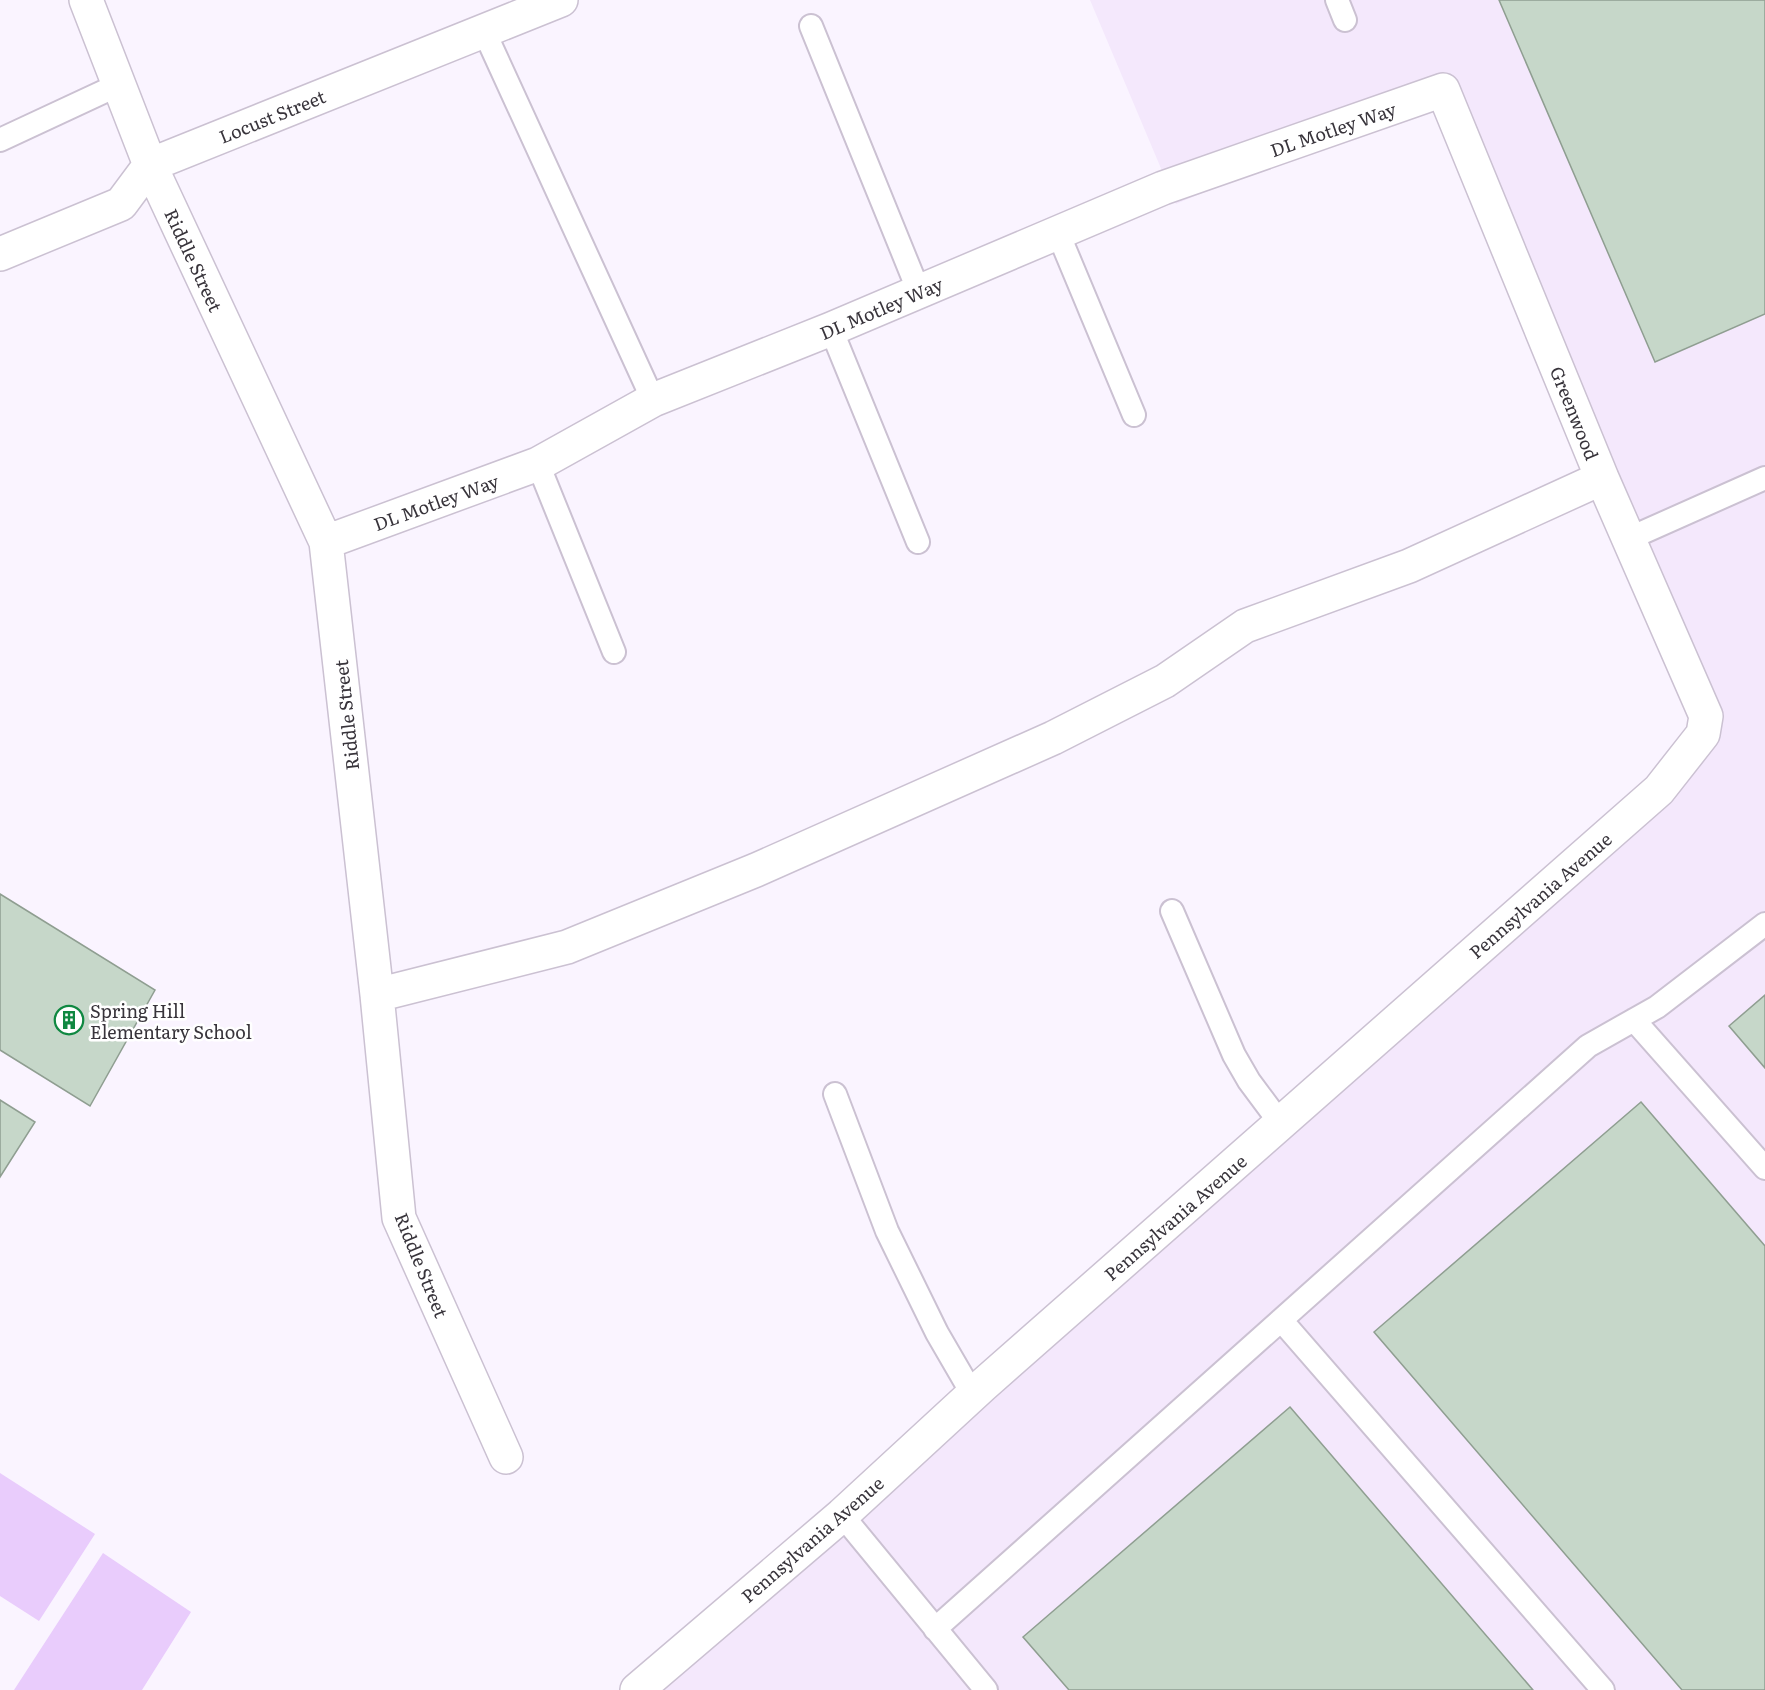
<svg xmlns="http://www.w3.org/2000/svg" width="1765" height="1690" font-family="Literata,serif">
	<rect width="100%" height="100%" fill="#faf4ff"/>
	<path fill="#f4e8fc" d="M1090,0H1765V1690H631L1703,734L1443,91L1176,204Z"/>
	<path fill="#e9ccfc" d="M0,1473L95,1534L39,1621L0,1596Z
		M103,1553L191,1612L142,1690H14Z"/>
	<path fill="#c6d7c9" stroke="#8f9e91" stroke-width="1.5" d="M1499,0H1765V314L1655,362Z
		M0,894L155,990L90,1106L0,1050Z
		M1765,995V1068L1729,1026Z
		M0,1100L35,1122L0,1177Z
		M1641,1102L1765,1246V1690H1682L1374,1332Z
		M1290,1407L1533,1690H1069L1023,1637Z"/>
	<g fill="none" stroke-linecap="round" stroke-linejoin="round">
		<g stroke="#cbc1d2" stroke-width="26">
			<path id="service" d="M1337,0L1345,20
				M811,26L919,292
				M484,31L653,400
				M0,140L118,85
				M1058,233L1134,415
				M831,329L918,542
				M538,464L614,652
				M1628,539L1765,478
				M1172,911L1234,1055L1249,1081L1281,1124
				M1634,1020L1765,1168
				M835,1094L887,1231L937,1333L973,1395
				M1281,1320L1603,1690
				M842,1515L986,1690
				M935,1629L1588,1046L1657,1007L1765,924"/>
		</g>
		<g stroke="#cbc1d2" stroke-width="36">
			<path id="minor" d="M86,0L150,165L326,542L377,995L399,1218L506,1457
				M0,254L121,204L150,165L561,0
				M326,542L538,464L653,400L831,329L1163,188L1443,90L1602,478L1706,716L1703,734L1659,790L982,1386L842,1515L637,1690
				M377,995L567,947L756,870L1053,738L1165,681L1245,626L1409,566L1602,478"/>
		</g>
		<use href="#service" stroke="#fff" stroke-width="22"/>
		<use href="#minor" stroke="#fff" stroke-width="33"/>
	</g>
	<defs>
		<g id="building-ring" transform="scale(1.5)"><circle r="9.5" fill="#fff" stroke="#0f8841" stroke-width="1.5"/><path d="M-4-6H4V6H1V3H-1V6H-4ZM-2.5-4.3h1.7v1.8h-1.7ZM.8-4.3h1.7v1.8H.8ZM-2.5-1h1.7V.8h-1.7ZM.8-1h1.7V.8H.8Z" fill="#0f8841"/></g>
	</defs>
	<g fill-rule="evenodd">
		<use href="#building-ring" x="69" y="1020"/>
	</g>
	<g text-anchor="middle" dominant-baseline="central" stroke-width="5" stroke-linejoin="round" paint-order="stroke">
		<g font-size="18" fill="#38343b" stroke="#fff">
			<text transform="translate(272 116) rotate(-22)">Locust Street</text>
			<text transform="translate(1333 129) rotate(-19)">DL Motley Way</text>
			<text transform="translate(194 260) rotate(65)">Riddle Street</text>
			<text transform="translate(881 308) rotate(-23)">DL Motley Way</text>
			<text transform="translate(1575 413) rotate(68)">Greenwood</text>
			<text transform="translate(436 502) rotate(-20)">DL Motley Way</text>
			<text transform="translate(346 715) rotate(-96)">Riddle Street</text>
			<text transform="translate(1540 895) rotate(-41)">Pennsylvania Avenue</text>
			<text transform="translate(1175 1217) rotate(-41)">Pennsylvania Avenue</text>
			<text transform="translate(422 1265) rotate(68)">Riddle Street</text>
			<text transform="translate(812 1539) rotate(-41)">Pennsylvania Avenue</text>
		</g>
		<g font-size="18" fill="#38343b" stroke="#fff" text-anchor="start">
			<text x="90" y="1010">Spring Hill<tspan x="90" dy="21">Elementary School</tspan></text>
		</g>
	</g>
</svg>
